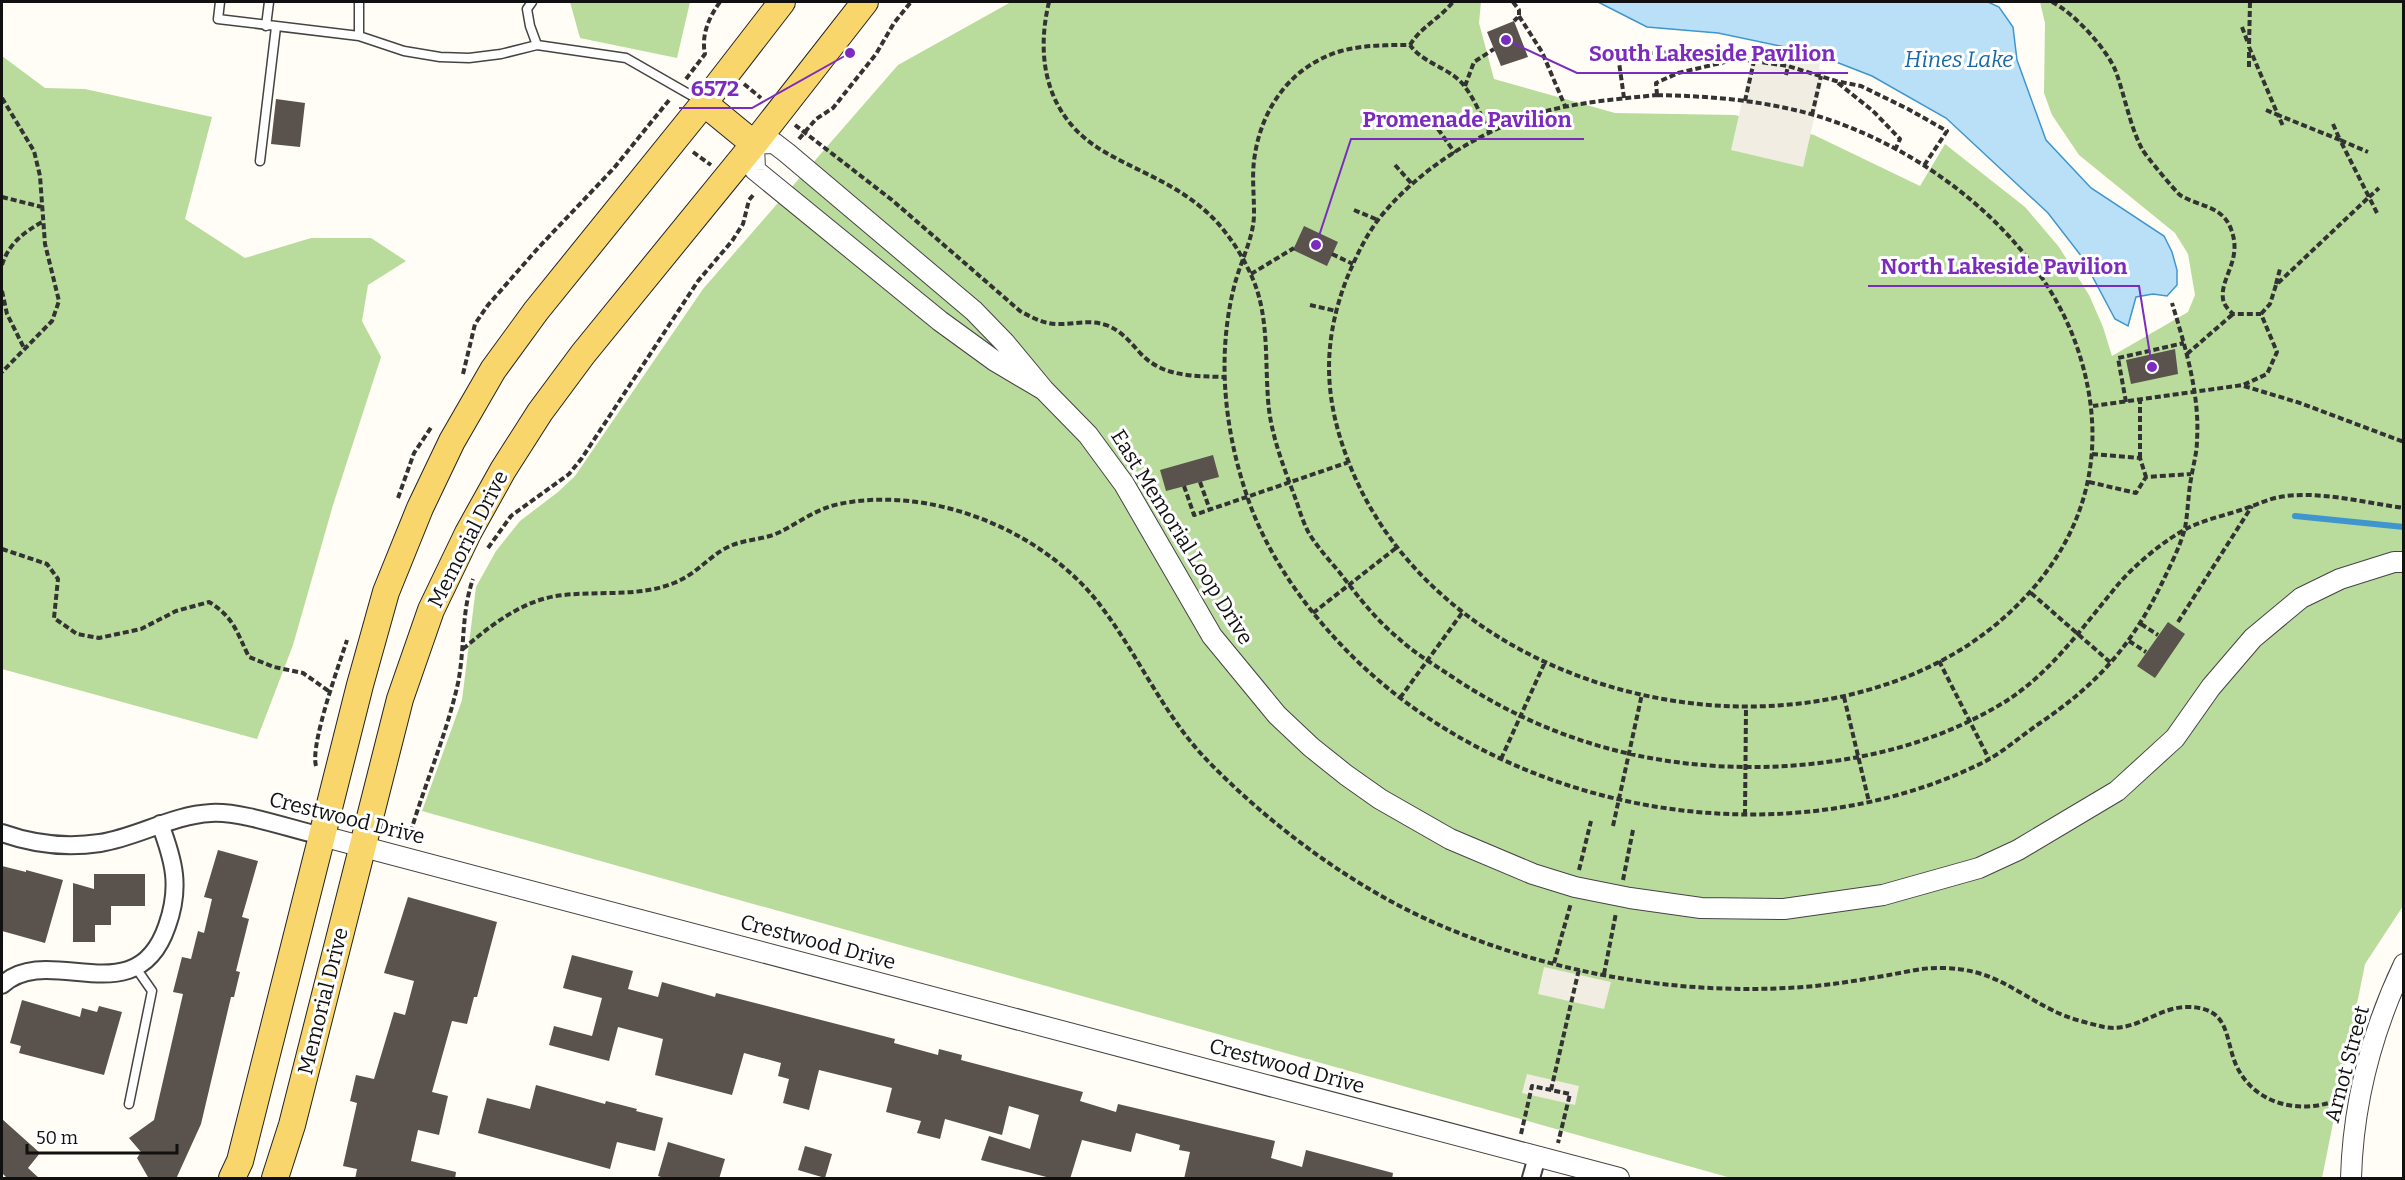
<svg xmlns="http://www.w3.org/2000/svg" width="2405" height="1180" font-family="Bitter,serif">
	<rect width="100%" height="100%" fill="#fffdf5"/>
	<path fill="#b9dc9c" d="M570,2H690L677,58L580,38Z
		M1011,2H1481L1479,23L1494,79L1615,113L1735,115L1814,135L1920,186L1945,144L2025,207L2059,247L2089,295L2103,327L2112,356L2188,312L2195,295L2188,254L2175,233L2079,155L2052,115L2044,93L2045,23L2040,2H2403V906L2365,964L2322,1178H1731L422,811L462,700L476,587L496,551L520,521L558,492L575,476L703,289L898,65Z
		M2,56L45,88L85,89L212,117L185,219L245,258L311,238H371L406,261L368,285L362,321L381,357L333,505L293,645L257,739L2,669Z"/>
	<path fill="#f1ede2" d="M1762,43L1770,45L1771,43L1822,57L1819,69L1825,71L1803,167L1731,150L1753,54L1759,55Z
		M1544,967L1611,982L1604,1009L1538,994Z
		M1527,1074L1579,1086L1575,1105L1522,1093Z"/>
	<path fill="#b9e0f7" stroke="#3f96cf" stroke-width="1.5" d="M1598,2H1988L1999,7L2013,27L2017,60L2046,140L2091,188L2164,236L2172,252L2177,270V285L2167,296L2153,294L2136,297L2128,326L2115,319L2082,257L2048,213L1946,118L1872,76L1813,53L1718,33L1647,27Z"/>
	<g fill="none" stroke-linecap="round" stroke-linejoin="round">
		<path stroke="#3f96cf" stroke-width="6" d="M2295,516L2404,527"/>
	</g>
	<path fill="#5a524d" d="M1514,21L1528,57L1501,66L1487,32Z
		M276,99L305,103L300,147L271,144Z
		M1304,226L1338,242L1327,266L1293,250Z
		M2175,349L2178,374L2131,384L2126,360Z
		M1213,455L1219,477L1166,491L1160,470Z
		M2168,622L2185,634L2155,678L2137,666Z
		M218,850L258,861L242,917L249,919L236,971L240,972L234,997H231L201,1124L176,1179H149L137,1158L141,1152L129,1138L154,1120L183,994L173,992L182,957L191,959L198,931L204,933L212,899L204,897Z
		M2,866L26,872V870L63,880L45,943L2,931Z
		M94,874H145V906H111V925H95V942H73V883L94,889Z
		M408,897L497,922L477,997H474L467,1024L452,1021L432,1092L448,1096L439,1135L418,1130L411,1161L456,1172L455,1179H355L357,1169L343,1166L357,1103L350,1101L356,1075L374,1079L394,1012L405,1015L414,981L384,973Z
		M572,955L633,971L628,989L658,997L662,982L715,997L716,993L895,1039L894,1043L938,1055L939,1049L962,1055L961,1060L1083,1092L1080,1101L1116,1112L1118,1104L1275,1141L1271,1158L1302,1167L1306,1150L1393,1173L1392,1179H1184L1190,1152L1179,1150L1180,1145L1136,1133L1131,1152L1082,1140L1070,1179H1054L981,1160L989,1136L1030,1149L1039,1115L1009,1106L1002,1135L945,1119L940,1139L917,1133L921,1121L886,1112L892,1088L819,1070L809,1110L783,1103L789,1079L778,1076L781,1063L744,1053L732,1095L655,1075L663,1039L618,1027L609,1061L549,1045L554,1026L592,1036L602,998L563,988Z
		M22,1000L80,1017L82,1008L97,1012L99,1006L122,1012L104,1075L19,1053L21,1046L10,1043Z
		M536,1085L605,1104L606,1101L637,1109L636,1111L663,1118L655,1151L617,1142L610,1169L478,1133L487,1098L530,1109Z
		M2,1119L40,1153L28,1168L40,1179H8L2,1173Z
		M668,1142L725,1159L719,1179H667L658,1176Z
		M805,1146L832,1154L825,1178L798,1170Z"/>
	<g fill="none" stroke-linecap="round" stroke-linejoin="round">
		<g stroke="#444" stroke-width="11">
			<path id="service" d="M220,2L218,19L359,36L404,51L440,57L469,58L501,54L537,45L626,58L701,101
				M359,2V36
				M532,2L527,9L530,26L537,45
				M266,26L269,2
				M260,161L276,27
				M129,1104L152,991L136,968"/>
		</g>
		<g stroke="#444" stroke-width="20">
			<path id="minor" d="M2,833C33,844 67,848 100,843C138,837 172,815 211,813C242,811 290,829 322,836
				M2,985C49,941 136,1017 167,926C181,887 174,861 160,824
				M1531,1178L1537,1157"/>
		</g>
		<g stroke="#444" stroke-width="22">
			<path id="tertiary" d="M1044,390L995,361L940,321L755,170L754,144L774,143L787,153L974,311L1005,343L1044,390L1088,435L1124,484L1212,636L1277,715L1311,747L1346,775L1380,799L1450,839L1533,874L1575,887L1630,898L1701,908L1784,909L1883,895L1979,868L2018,850L2117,791L2175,738L2211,687L2253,638L2301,598L2340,579L2394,562H2404
				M322,836L1619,1178
				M2351,1178C2353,1105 2372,1031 2404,964"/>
		</g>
		<g stroke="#222" stroke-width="28">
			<path id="primary" d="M704,103L754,144
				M232,1178L240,1161L360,685L386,592L420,508L452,441L493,370L536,311L704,103L782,2
				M275,1178L292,1125L400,699L431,610L468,533L503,470L540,412L583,354L754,144L865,2"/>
		</g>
		<path stroke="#333" stroke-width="4" stroke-dasharray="6 3" stroke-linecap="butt" d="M1049,2C1035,60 1047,118 1103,151C1135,170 1173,183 1202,208C1223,225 1241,252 1252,277C1269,315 1265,359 1268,399C1270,433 1284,468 1296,500C1300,512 1304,525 1310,535C1319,549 1330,561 1340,573C1357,595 1375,619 1397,637C1413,652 1433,664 1451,676C1552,744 1664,773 1786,766C1863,761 1937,743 2003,703C2050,674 2081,629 2116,587C2133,566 2165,539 2190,527C2207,519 2226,515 2244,509C2256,505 2268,499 2280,497C2318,490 2366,503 2404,508
			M1513,2L1519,10V16L1514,21
			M2052,2C2073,12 2108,50 2116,72C2125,97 2130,126 2142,149C2145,155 2176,192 2180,195C2199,207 2222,205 2231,229C2243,260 2220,277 2223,299C2224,306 2229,310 2233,314H2261L2277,352L2267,374L2243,385L2093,406
			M2250,2L2249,47L2278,115L2340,140L2369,197L2276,285L2270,304L2261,314
			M1519,16L1542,52L1565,106
			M2242,27L2248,43
			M1410,45C1420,28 1440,18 1453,2
			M2249,67V50
			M1786,75L1788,66
			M686,79L705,54C701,35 709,17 720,2
			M1838,83L1873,111L1900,139L1895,150
			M744,84L761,98
			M1465,86L1474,62L1494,49
			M1657,95C1708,96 1758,100 1807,113C1921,144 2038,234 2077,347C2112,449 2087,542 2008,614C1944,673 1855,702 1769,706C1601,714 1417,629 1351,468C1324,402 1321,345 1347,278C1355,259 1365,237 1378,220C1412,176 1466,140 1518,120C1563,103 1609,100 1657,95Z
			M1657,95L1656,83L1678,73L1738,59
			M2,98L34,151L40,176L45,244L59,301L52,321L2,372
			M1624,98L1618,55L1690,51L1723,54L1739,59L1788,66L1836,81L1861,86L1908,109L1947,131L1923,167
			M1745,101L1754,61
			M2266,110L2278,115L2283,126
			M1812,115L1821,76
			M2333,124L2340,140L2368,152
			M795,125L892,200L1020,311C1031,317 1042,323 1055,324C1073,325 1088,319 1106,325C1122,331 1130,342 1141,354C1163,377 1194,376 1224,377
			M1438,129L1455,153
			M1490,133C1482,118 1475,100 1465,87C1452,68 1423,64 1410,45C1387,45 1363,45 1341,51C1290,66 1260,110 1254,161C1252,177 1254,195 1254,211C1255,236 1240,262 1234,287C1217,355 1224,427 1246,493C1265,552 1304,607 1347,651C1506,813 1778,863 1982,763C2002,753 2021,736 2040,723C2097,684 2131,647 2162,583C2170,566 2180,547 2185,528C2188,512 2188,495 2191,479C2193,466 2197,453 2197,440C2200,394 2185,346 2172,303
			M799,139L816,119L833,108L876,54L894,23L911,2
			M693,152L711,165
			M1395,165L1412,184
			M2,197L42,207
			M1354,210L1378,220
			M2377,213L2369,197L2379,188
			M1332,254L1353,264
			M2,265C9,243 24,232 44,221
			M1251,274L1294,248
			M2276,284L2280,269
			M2,291L7,314L24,348
			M1310,305L1336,311
			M2187,354L2233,314
			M463,374L475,324L488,305L539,247L614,168L670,99
			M2244,386L2300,403L2404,442
			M2126,402L2118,358L2184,343
			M2092,454L2140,458L2146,477
			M2140,458V400
			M1200,482L1210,510
			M2089,482L2136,493L2146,477L2191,474
			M1184,486L1194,515L1349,462
			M398,498L414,453L432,426
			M488,548L511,516L569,474L582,458L698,281L732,241L743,224L749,200L754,194
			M2,549L47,564L58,579L54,618L77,634L99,638L141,629L176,611L209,602C234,617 237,633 249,657L274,667L303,673L330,692
			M2031,593L2111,663
			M1313,613L1396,548
			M2178,622L2252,506
			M2141,624L2158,635
			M2129,641L2146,652
			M463,649C490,626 520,602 556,596C595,590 637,598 674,583C698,573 708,557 728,547C744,539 764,540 780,532C800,522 816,509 839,504C931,485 1043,530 1100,605C1137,653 1162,712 1204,757C1268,824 1356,890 1442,926C1554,974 1681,996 1803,987C1832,985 1860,980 1889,975C1906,972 1925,967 1943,968C1992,969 2012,990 2052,1010C2067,1018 2087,1023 2104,1027C2135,1033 2158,1007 2187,1007C2232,1007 2224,1040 2237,1067C2256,1106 2303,1115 2340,1099
			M1939,661L1989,759
			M1844,697L1869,802
			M1400,698L1462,613
			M1501,759L1545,662
			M316,766C310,744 339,665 347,640
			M1745,815L1746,707
			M1613,826L1642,694
			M408,841C423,788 446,737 458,683C465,648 461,613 473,579
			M1579,870L1591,821
			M1623,880L1633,830
			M1554,963L1571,903
			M1604,974L1616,913
			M1551,1090L1579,969
			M1521,1134L1532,1086L1570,1094L1558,1143"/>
		<use href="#service" stroke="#fff" stroke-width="8"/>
		<use href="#minor" stroke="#fff" stroke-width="16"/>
		<use href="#tertiary" stroke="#fff" stroke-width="20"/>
		<use href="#primary" stroke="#f9d66b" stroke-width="26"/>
	</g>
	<g text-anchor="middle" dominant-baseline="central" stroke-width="6" stroke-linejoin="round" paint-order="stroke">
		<g font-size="21" fill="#111" stroke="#fff">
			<text transform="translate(1182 537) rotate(58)">East Memorial Loop Drive</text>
			<text transform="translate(468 539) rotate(-63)">Memorial Drive</text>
			<text transform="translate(347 818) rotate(14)">Crestwood Drive</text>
			<text transform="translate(818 942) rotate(15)">Crestwood Drive</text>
			<text transform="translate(323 1001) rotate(-76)">Memorial Drive</text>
			<text transform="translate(2347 1064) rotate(-75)">Arnot Street</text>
			<text transform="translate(1287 1066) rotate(15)">Crestwood Drive</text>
		</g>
		<g font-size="22" font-style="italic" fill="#1768a6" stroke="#fff">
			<text x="1959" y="59">Hines Lake</text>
		</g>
	</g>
	<path fill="none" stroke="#7b2cbf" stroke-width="2" d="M1506 40L1577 73H1848M850 53L752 108H679M1316 245L1351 139H1584M2152 367L2139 286H1868"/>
	<g fill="#7b2cbf" stroke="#fff" stroke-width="2">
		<circle cx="1506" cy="40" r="6"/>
		<circle cx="850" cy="53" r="6"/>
		<circle cx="1316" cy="245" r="6"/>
		<circle cx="2152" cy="367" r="6"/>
	</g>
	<g font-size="22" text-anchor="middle" font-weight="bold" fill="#7b2cbf" stroke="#fff" stroke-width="6" stroke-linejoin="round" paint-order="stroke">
		<text x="1712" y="61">South Lakeside Pavilion</text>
		<text x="715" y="96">6572</text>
		<text x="1467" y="127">Promenade Pavilion</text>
		<text x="2004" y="274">North Lakeside Pavilion</text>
	</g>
	<rect width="2405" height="1180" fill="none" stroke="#111111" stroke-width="6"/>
	<path d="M27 1144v9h150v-9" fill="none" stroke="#111111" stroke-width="3"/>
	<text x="36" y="1144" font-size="18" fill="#111111" stroke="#ffffff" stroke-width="4.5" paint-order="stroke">50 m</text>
</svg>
